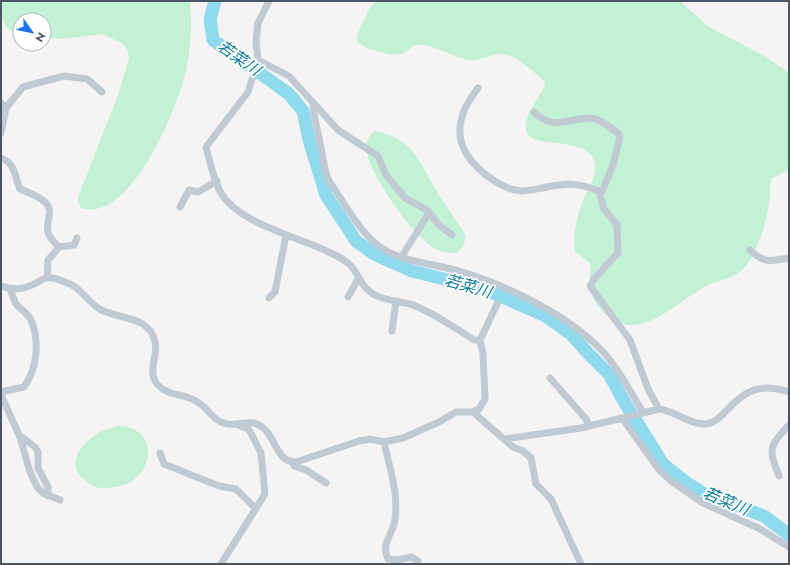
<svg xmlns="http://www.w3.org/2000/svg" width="790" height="565" font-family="Jost,'Noto Sans JP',sans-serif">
	<rect width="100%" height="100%" fill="#f5f3f3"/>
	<path fill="#c3f1d5" d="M3,1H190C192,24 191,48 186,71C177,108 131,224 81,208L77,200L118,95L129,58L128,51L123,44L103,34L61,39L44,37V20H20V34C2,29 0,19 3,1Z
		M376,1H680L709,27L766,57L789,73V170L772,178C770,184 770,189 770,196C767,219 760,248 745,267C735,279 718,280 704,287C674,304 637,346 603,312C588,296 588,284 591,264L575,251C573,236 576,220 581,206C585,193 598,178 595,163C587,129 514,158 527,118C531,107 539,97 545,86L544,81C533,72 521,59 507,55C493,51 482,62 469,60C454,58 431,42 416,45C412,46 408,51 404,53C393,58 367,49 358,43L356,37L369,9Z
		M374,131C413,138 418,160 436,190C445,206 457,220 466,236L464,244L458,252C451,254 444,253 438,250C414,239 372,178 367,153C365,144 368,137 374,131Z
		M118,426C162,426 155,483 114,487C108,488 101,489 96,487C64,472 73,449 98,433C103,430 112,428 118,426Z"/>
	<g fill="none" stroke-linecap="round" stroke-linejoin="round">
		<path stroke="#90daee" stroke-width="13" d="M215,1L210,19L213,40L271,81L289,94L303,111L309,140L326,195L356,241L374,254L412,271L484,289L544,315L571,334L587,352L609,374L625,403L663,464L687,483L706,495L764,516L789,535"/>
		<path stroke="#c1cad2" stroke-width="7" d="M258,60L289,76L338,130L378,156L386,175L405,198L427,210L439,225L452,235
			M478,88C473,95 467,103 464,111C453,139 465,158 486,175C495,182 509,190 521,191C528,191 536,189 542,188C567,183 578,182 601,192
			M313,102L314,114L326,173L329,181C343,201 356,226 374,242C396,262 432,263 459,271C507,285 572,317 605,354C620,371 631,393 643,412
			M1,103L6,108L1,133
			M6,108L23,87L64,76L87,79L102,92
			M534,112C555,132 567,118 590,118C599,118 611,128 618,133L620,137L613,165L600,196L604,209L617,225L618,253L595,278L590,286L630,340L648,389L659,409
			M1,158C15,162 15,178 20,189C29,193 39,196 45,202C55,211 45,222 48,232C49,238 55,243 59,247L48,260L47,278
			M180,207L189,190L198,192L217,181
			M59,247L74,245L77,238
			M750,250C765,264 770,261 789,258
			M402,256L429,213
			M1,286C14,290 24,290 36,283C39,282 43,278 47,278C54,276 64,282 70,284C81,289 88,301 98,308C116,320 148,314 155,341C159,355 146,372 158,385C169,397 184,393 196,401C209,408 212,421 227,424C237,426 248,420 257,424C276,431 276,468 299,461L359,441L370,439L384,442L403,438L439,422L456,412H473L479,409L485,399L483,353L480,340H474C454,327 435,314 413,305C401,301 386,301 375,295C361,288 359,274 350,265C347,261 339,257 335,255C303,238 240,225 221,193C213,179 210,162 206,147L248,92L258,60L256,43L258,23L269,1
			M10,289C12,294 14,300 16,304C21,310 28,313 31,320C40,341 37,369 24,387L5,391L1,395L20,437L30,472L37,487L43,493L60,500
			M348,297L358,279
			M269,298L275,292L286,235
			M392,331L396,301
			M480,340L497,304
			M550,378L586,419L589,426
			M473,412L513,447L523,451L531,458L536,484L551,499L581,564
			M622,418L660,471L671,481L703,503L760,529L789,547
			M19,435L35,447L38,452V468L48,487V496
			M505,439L581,428L659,409C675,411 690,425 706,424C715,423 720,417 726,411C746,389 761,383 789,392
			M384,442C389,466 399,494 395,519C394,533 380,544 388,559L398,560L411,557L418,561V564
			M160,453L164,464L219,486L236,489L255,508
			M292,462L294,466L306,470L326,483
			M779,476C768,448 769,447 789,425
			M221,564L265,494L261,453L251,433L248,429L236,424"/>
	</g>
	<g text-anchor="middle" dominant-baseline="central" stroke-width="3.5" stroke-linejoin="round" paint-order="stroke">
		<g font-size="16" font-style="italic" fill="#0c7c9b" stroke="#fff">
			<text transform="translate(239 58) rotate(35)">若菜川</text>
			<text transform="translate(468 286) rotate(16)">若菜川</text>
			<text transform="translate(726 501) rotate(23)">若菜川</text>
		</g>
	</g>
	<rect width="790" height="565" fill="none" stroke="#4a5661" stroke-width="4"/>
	<g transform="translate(32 32) rotate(123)"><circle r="19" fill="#ffffff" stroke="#b7bbc0"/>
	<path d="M0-3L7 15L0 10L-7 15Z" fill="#1a73e8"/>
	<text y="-6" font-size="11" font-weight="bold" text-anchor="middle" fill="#4a5661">N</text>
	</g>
</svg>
